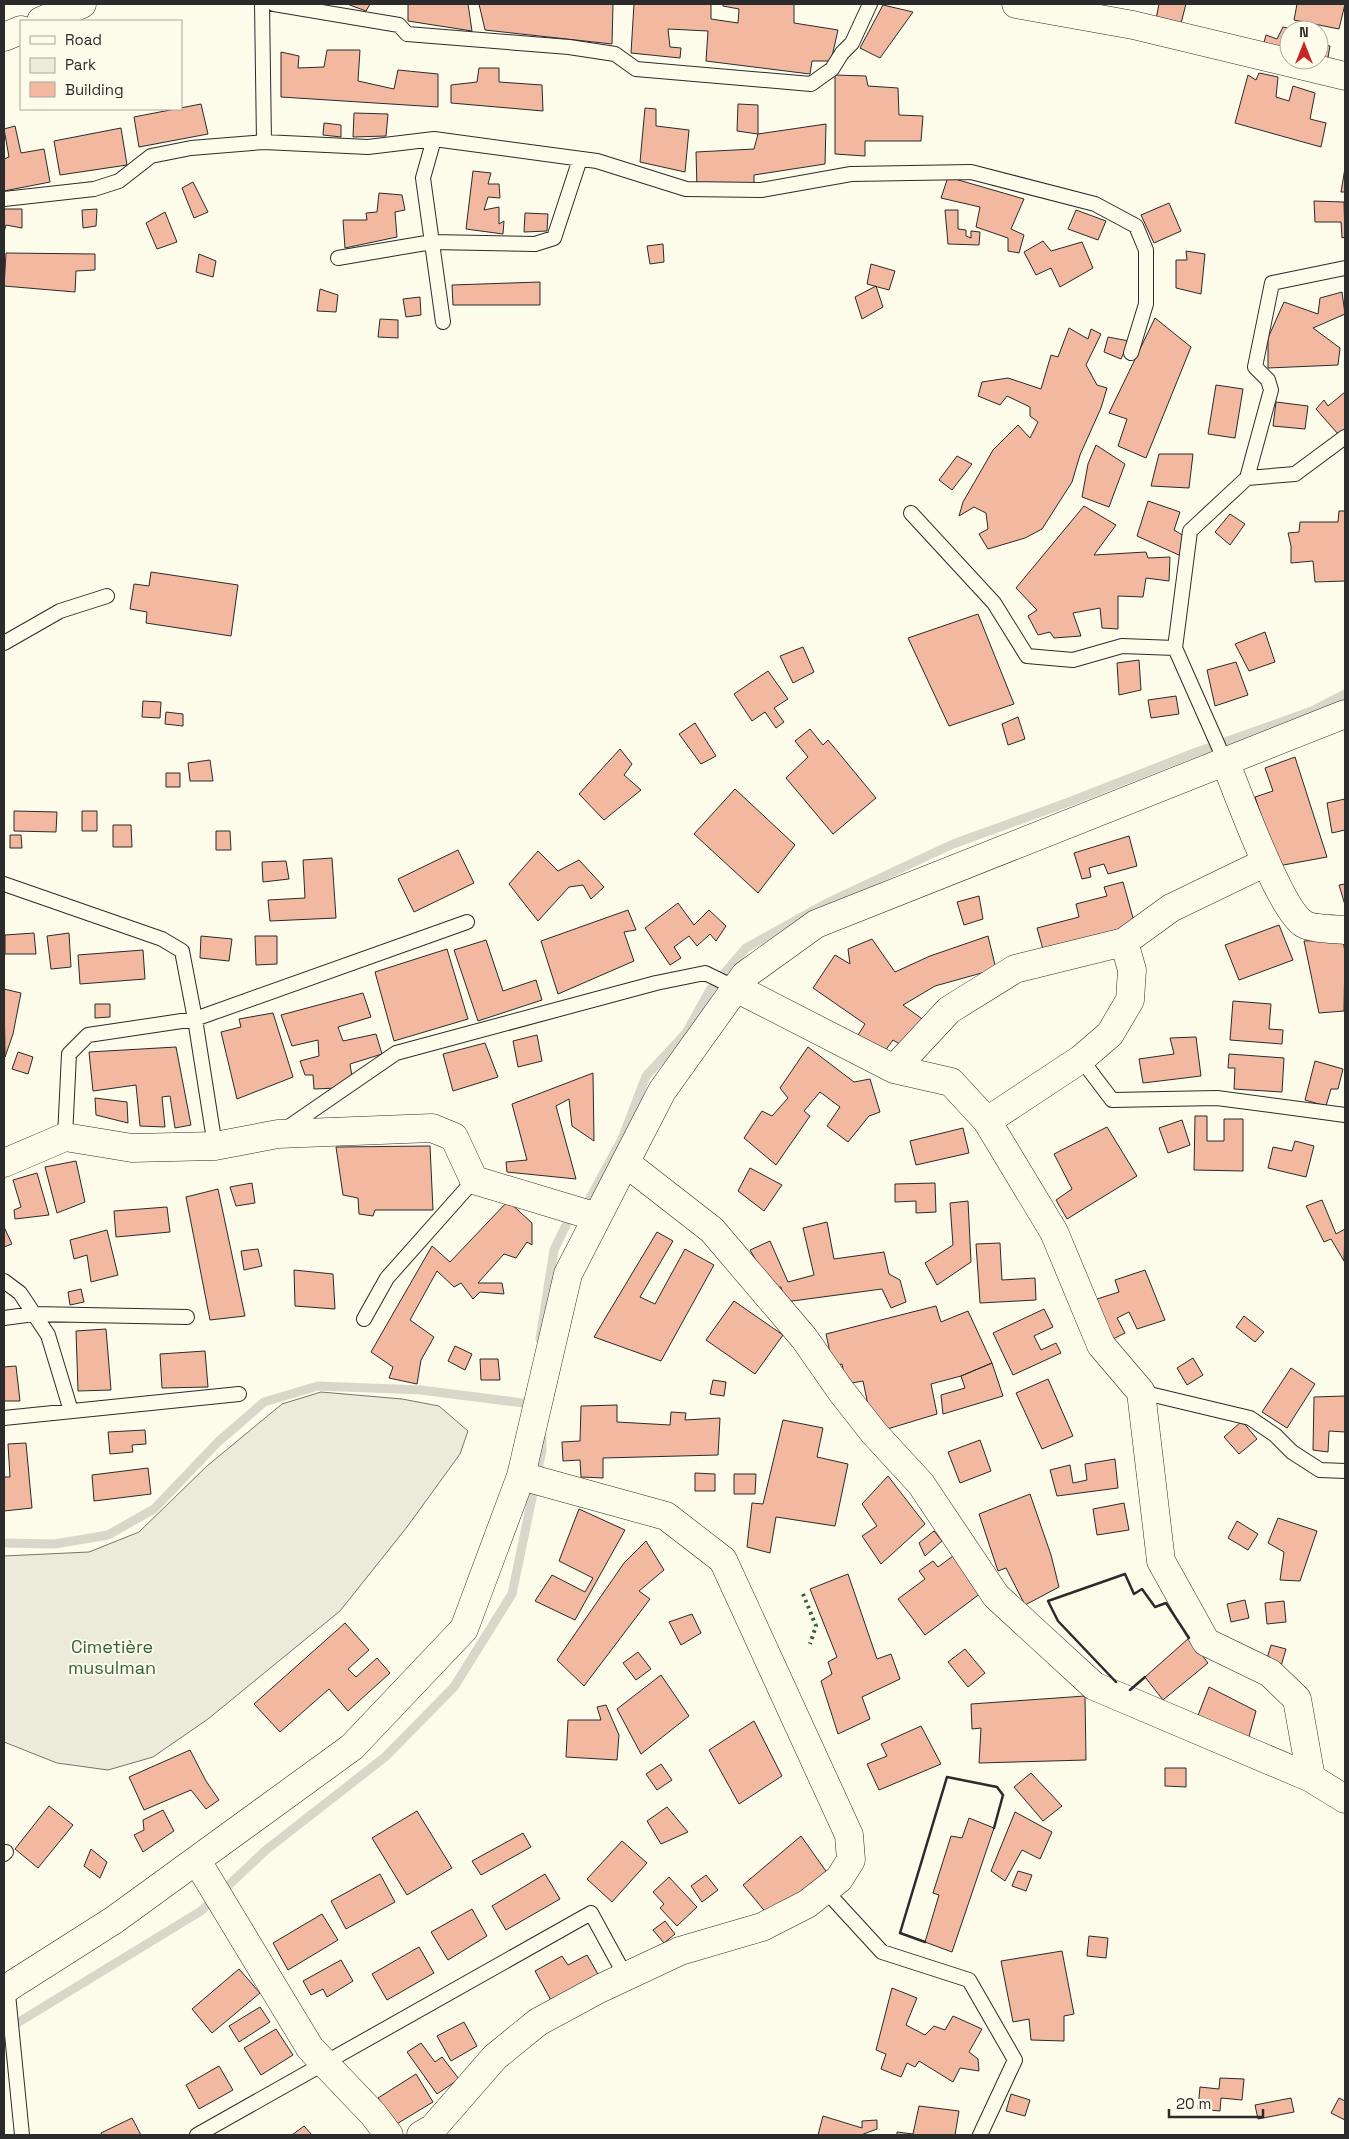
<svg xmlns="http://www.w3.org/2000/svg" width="1349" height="2139" font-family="'Space Grotesk',sans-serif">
	<rect width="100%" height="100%" fill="#fdfbea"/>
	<path fill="#ecebdb" stroke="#74746e" d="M321,1392L402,1399L439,1406L468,1431L460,1454L407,1527L340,1611L208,1719L153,1757L108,1770L57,1763L4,1742V1556L89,1552L139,1532L207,1466L282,1404Z"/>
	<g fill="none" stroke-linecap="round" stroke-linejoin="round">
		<path stroke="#d8d7c9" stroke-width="9" d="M540,1339L554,1250L568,1221L589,1200L622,1139L646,1076L686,1033L710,990L746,948L829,902L953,844L1069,802L1194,753L1312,711L1345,694
			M4,1543L55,1544L108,1535L154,1509L218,1442L264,1402L318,1386L421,1390L523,1403L533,1399
			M4,2031L201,1911L266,1850L385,1757L454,1687L512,1594L542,1450V1436"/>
	</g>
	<path fill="#f2b8a0" stroke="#2b2b2b" d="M347,4H370L366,11Z
		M408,4H468L472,31L408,21Z
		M479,4H613L612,44L485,30Z
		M634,4H711V19L738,23L739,9L723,6V4H794V23L838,30L831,61H812L810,74L706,61L708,31L668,29L670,47L681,48L680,58L631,53Z
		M1159,4H1186L1180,27L1156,19Z
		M1297,4H1345L1339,29L1294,20Z
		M883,5L913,12L880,58L860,48Z
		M1283,27L1296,30H1289V53L1263,46L1266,35L1277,39Z
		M1319,43L1330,46L1327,63L1319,60Z
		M327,50H360L358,81L394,89L398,70L438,74V107L281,97V52L299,56L298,68L324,67Z
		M479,68H499V82L542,85L543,111L451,103V85L477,82Z
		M1259,73L1278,77L1276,97L1289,101L1293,86L1315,93L1310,119L1326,123L1321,147L1235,123L1248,75L1256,80Z
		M835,75L866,76L868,86L898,88L899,115L923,116L921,141H865V156L835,154Z
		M201,104L208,134L139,147L134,117Z
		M738,104L758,105V134L737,131Z
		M645,108L656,109V126L689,130L685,172L640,162Z
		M354,113L388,114L386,136L353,137Z
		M324,123L341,125V137L323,135Z
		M826,124L825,164L754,175V184L697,188L696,152L754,149L758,134Z
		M15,126L21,153L44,149L50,182L4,191V159L9,157L4,129Z
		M121,128L127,165L60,175L54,141Z
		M1345,168V192H1341Z
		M473,171L491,173L488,184H499L500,198L488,197L484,210L499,207V224L504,221L503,234L466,229Z
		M948,177L1024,199L1011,229L1024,235L1019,253L1008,251V238L976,227L980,207L941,198Z
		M193,182L208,212L194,218L182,188Z
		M379,193L402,195L405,210L395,212L397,237L345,248L343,220H367L366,213L377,212Z
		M1314,201L1344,202L1345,237L1342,238L1341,222H1315Z
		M1169,203L1181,231L1154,243L1141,215Z
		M4,209H22V228L6,225L4,232Z
		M97,209L96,226L83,228L82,210Z
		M945,210H958V229L966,230V236L971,238V231L980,232L979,245L948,244Z
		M1076,210L1106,221L1098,240L1068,229Z
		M165,212L177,242L157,249L146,223Z
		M525,213L548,214L547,231L524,232Z
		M1043,241L1051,251L1082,242L1093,268L1060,287L1051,268L1036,275L1024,252Z
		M663,244L664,262L650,264L647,246Z
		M1186,251L1205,254L1201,294L1176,288V260H1187Z
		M6,253L95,254V270L76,271L75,292L4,286Z
		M199,254L216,261L213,277L196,272Z
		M871,264L895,271L889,290L867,284Z
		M540,282V305H453L452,285Z
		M876,286L883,307L862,319L855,297Z
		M320,289L338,295L336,312L317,311Z
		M1342,292L1345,314L1313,328L1340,348L1338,365L1268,368V338L1284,302L1318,314L1320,298Z
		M420,297L421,315L406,317L403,299Z
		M1155,318L1191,347L1146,458L1118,446L1127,419L1109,413Z
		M380,319L398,320V338L378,337Z
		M1069,328L1088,339L1091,329L1101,334L1086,365L1097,385L1107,388L1101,408L1080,455L1072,482L1042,529L1025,538L988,549L979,534L988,529L986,513L974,507L959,516L963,502L993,450L1018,425L1030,438L1038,422L1030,416V407L1007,396L1000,405L978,396L982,382L1008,378L1041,389L1051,355L1058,357Z
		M1108,337L1129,341L1121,359L1104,352Z
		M1216,385L1243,389L1235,438L1208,434Z
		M1345,392V429L1338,434L1316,409L1324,400L1328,406Z
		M1276,402L1308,406L1305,429L1273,426Z
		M1096,445L1125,464L1109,507L1082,497L1088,464Z
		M1159,454H1193L1189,488L1151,486Z
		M957,456L972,464L952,490L939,480Z
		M1148,501L1180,512L1174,530L1184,536L1181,556L1137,536Z
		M1084,506L1116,525L1094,555L1146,552L1148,558L1170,557L1169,581L1146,578L1143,597L1118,596V629L1102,628L1100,608L1073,613L1081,636L1054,638L1050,632L1038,635L1028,616L1037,610L1016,588Z
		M1339,511H1345V581L1315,582L1313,561L1291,563V546L1288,533L1299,532L1300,522H1338Z
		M1230,514L1245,524L1230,545L1215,532Z
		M151,572L238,585L231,636L146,623L147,612L130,609L134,584L149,586Z
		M978,614L1014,704L949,726L908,638Z
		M1265,632L1275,662L1249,671L1235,644Z
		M803,647L814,672L793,683L780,656Z
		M1139,660L1141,690L1119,695L1117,663Z
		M1236,662L1248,695L1215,706L1207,670Z
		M768,671L788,699L774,708L784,722L776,728L765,712L752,721L734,694Z
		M1176,696L1179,714L1151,718L1148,700Z
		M143,701L161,702L160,718L142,717Z
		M166,712L183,714V726L165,724Z
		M1018,717L1025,739L1008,745L1002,724Z
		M695,723L716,756L701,764L679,734Z
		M810,729L823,745L828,740L876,798L833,834L786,778L808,757L795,741Z
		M620,749L632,764L624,775L641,790L604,820L579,794Z
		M1295,757L1327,857L1278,866L1255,797L1273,791L1265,768Z
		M210,760L213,781H190L188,763Z
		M166,773H180V787H166Z
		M735,789L795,845L758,893L694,834Z
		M1345,799V830L1332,833L1327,803Z
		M14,811L57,812L56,832L14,831Z
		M82,811H97V831H82Z
		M113,825H131L132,847H113Z
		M216,831H230L231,850H216Z
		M10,835H21L22,848H10Z
		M1129,836L1137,866L1108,874L1104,864L1089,868L1091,877L1082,879L1074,853Z
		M458,850L474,883L414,912L398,879Z
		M538,851L558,871L579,860L604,887L591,899L583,885L569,887L538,921L509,884Z
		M332,858L336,918L270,921L268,900L305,898L303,860Z
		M286,861L289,879L263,882L262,862Z
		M1123,882L1136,929L1044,953L1037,928L1079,917L1076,904L1107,896L1104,887Z
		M1345,884V905L1339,885Z
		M979,896L983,919L964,925L957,902Z
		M678,903L694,925L709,910L726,926L716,941L710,934L697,946L689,936L674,947L681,958L670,965L645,928Z
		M628,910L636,930L624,932L634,961L558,994L541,941Z
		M1279,925L1293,960L1239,980L1225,945Z
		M34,933L36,954H5V935Z
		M69,933L71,967L51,969L47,936Z
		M201,936L232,939L229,961L200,958Z
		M255,936H277V964L256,965Z
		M988,936L996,969L935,986L903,1005L925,1021L906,1048L893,1040L882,1055L855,1040L865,1024L813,988L835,955L850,964L848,949L872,939L895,972L930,956Z
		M1343,939L1345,953L1344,1011L1319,1013L1304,941Z
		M486,940L503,991L536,980L542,1000L478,1021L454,950Z
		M447,949L468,1019L394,1041L375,972Z
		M143,950L145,979L80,984L78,955Z
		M4,989L21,993L13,1034L5,1057Z
		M363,993L371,1017L338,1027L343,1041L376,1034L382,1054L350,1064L352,1077L337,1088L314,1089L313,1075H305L300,1061L319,1056L318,1040L292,1046L281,1015Z
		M1233,1001L1271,1004L1269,1029L1283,1030L1282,1044L1230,1040Z
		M95,1004H110V1017L95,1018Z
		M273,1013L293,1077L237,1099L221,1032L241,1027L239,1019Z
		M537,1035L542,1061L518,1067L513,1041Z
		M1196,1037L1201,1076L1143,1083L1139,1059L1174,1054L1170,1038Z
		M485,1043L498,1077L453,1091L443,1054Z
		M176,1047L191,1125L175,1128L170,1096L162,1097L165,1127L140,1126L136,1085L93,1091L89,1052Z
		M808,1047L854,1082L870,1079L880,1112L869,1116L848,1142L827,1126L840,1107L820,1092L804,1111L810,1116L776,1165L744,1138L762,1111L772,1116L788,1098L780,1088Z
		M18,1052L33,1057L28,1074L12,1069Z
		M1229,1054L1284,1058L1282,1092L1234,1089L1235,1068H1228Z
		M1315,1061L1343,1069L1338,1089H1331L1326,1106L1305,1100Z
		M593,1073L594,1141L572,1126L569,1099L556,1106L576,1179L507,1172L506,1162L527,1160L512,1104Z
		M95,1098L127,1102L128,1123L96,1115Z
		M1195,1116H1207V1141H1224V1119H1243V1171L1194,1170Z
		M1182,1120L1190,1145L1168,1153L1159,1128Z
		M1107,1127L1137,1176L1067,1219L1056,1200L1072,1189L1054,1154Z
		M963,1128L969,1153L916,1165L910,1141Z
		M1295,1141L1314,1146L1306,1177L1268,1168L1273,1147L1292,1151Z
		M430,1146L433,1210H375L373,1216L359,1214L358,1198L343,1195L336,1147Z
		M76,1161L85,1202L57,1213L45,1167Z
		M750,1168L782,1185L764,1211L738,1191Z
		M37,1173L49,1215L15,1219L14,1210L21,1207L13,1180Z
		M252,1183L255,1203L236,1206L230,1187Z
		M935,1183L936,1212L916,1213V1201L895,1202V1184Z
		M218,1189L245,1316L210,1320L186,1197Z
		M1322,1200L1336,1234L1345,1229L1344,1261L1331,1239L1324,1242L1306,1206Z
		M508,1201L532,1223V1245L527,1242L516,1258L504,1254L478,1283H502L504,1294L480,1292L473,1299L461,1283L454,1287L437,1271L410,1320L434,1337L421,1360L417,1384L389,1378L393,1367L371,1352L432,1246L450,1262Z
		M968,1201L971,1262L937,1285L925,1263L953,1245L950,1203Z
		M167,1207L170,1232L116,1237L114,1211Z
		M827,1222L834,1259L884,1252L889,1274L900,1280L906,1302L891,1308L882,1289L785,1302L781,1287L772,1288L750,1250L770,1241L788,1282L814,1275L803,1228Z
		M4,1227L12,1244L4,1247Z
		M107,1230L118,1275L91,1282L87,1255L74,1259L70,1240Z
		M657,1232L673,1241L640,1297L655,1304L685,1249L714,1265L661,1361L594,1337Z
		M1000,1243L1002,1280L1035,1278L1036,1300L980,1303L976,1244Z
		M258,1249L262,1266L244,1270L241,1251Z
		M294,1270L333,1274L335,1309L295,1306Z
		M1145,1270L1165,1320L1137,1329L1129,1312L1117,1318L1125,1333L1111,1340L1097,1299L1119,1292L1115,1280Z
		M81,1289L84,1302L70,1305L68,1292Z
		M734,1301L783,1335L755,1374L706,1340Z
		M936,1306L941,1322L968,1311L992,1363L961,1376L931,1384L937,1414L874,1433L863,1381L846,1384L842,1364L833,1366L826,1334Z
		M1044,1309L1053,1327L1034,1336L1041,1350L1056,1343L1061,1353L1013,1375L993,1333Z
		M1244,1316L1264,1332L1255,1342L1236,1327Z
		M106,1329L111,1390L78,1391L76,1331Z
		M455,1346L472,1354L465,1370L448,1361Z
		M205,1351L208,1387L162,1388L160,1354Z
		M1193,1358L1203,1375L1187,1385L1177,1368Z
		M480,1359H498L500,1380H481Z
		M992,1363L1003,1396L943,1414L941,1395L965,1388L961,1376Z
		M16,1366L20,1401H4V1367Z
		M1291,1368L1315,1384L1287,1428L1262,1412Z
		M1048,1379L1073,1436L1042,1449L1016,1393Z
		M713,1380L726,1382L724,1396L710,1394Z
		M1345,1396V1432L1329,1431L1328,1452L1313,1450L1314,1397Z
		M617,1405V1422L670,1425L671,1412L686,1413L685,1420L720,1418L718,1455L603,1458V1478L581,1477L580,1460L563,1461L562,1442L580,1441L581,1406Z
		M783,1420L823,1428L817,1457L848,1464L835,1526L776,1517L770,1553L747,1547L752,1503L763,1504Z
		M1242,1421L1257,1439L1239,1454L1224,1437Z
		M145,1430L146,1444L132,1445L133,1452L110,1454L108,1432Z
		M980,1440L991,1471L960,1483L948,1452Z
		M26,1443L32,1508L4,1511V1477H10L8,1444Z
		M1115,1459L1118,1488L1057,1496L1050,1470L1070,1465L1073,1483L1087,1480L1085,1464Z
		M148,1468L151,1494L94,1501L92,1475Z
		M695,1473L715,1474V1491H695Z
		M734,1474H756L755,1494H734Z
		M888,1476L925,1524L881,1564L862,1536L877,1526L862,1504Z
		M1030,1494L1051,1555L1059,1587L1025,1605L1006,1568L998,1571L979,1514Z
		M1124,1503L1129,1530L1097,1535L1093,1509Z
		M579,1509L625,1530L575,1620L535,1601L552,1575L585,1592L593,1578L559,1561Z
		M1278,1518L1317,1531L1300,1581L1280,1580L1284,1552L1268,1543Z
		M1237,1521L1258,1534L1248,1550L1228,1538Z
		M934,1531L942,1541L925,1556L919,1543Z
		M646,1541L664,1570L639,1591L650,1599L584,1686L557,1660L624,1563Z
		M953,1556L981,1593L925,1635L898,1599L925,1579L919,1571L933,1561L938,1567Z
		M848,1574L877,1659L891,1654L900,1679L862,1697L870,1719L838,1734L821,1681L832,1674L828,1662L837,1657L810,1589Z
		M1245,1600L1249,1618L1231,1622L1227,1604Z
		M1284,1601L1286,1622L1267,1624L1265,1603Z
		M692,1614L701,1633L681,1645L669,1622Z
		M345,1623L369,1650L348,1669L356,1677L377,1658L390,1673L348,1711L329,1689L280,1732L254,1704Z
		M1189,1638L1208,1663L1163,1700L1145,1677Z
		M1271,1645L1286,1649L1281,1666L1266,1662Z
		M965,1649L985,1673L968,1687L948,1662Z
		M638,1652L651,1669L636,1680L623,1663Z
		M661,1675L689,1716L641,1754L617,1709Z
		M1209,1687L1256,1711L1248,1740L1197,1718Z
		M1085,1696L1086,1760L979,1763L981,1728L972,1729L971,1704Z
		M606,1705L619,1735L617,1760L566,1757L568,1720H601L597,1707Z
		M754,1721L782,1776L739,1804L709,1750Z
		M921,1726L941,1764L879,1790L867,1764L887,1756L881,1744Z
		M190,1750L206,1781L219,1800L206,1809L191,1790L144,1810L129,1777Z
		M661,1764L672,1780L657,1790L646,1774Z
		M1165,1768H1186V1787L1165,1786Z
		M1031,1773L1062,1806L1043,1821L1014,1787Z
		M49,1806L73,1825L38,1868L15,1849Z
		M667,1807L688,1832L661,1844L647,1821Z
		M163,1810L174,1831L143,1852L134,1835L144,1830L143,1820Z
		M417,1811L452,1868L407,1895L372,1838Z
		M1015,1812L1052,1832L1040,1859L1022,1850L1005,1881L991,1871Z
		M969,1818L994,1828L952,1952L925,1942L939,1895L933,1893L951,1836L962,1838Z
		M523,1833L531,1847L481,1875L472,1861Z
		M801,1836L828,1874L768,1915L743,1885Z
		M622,1841L647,1863L612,1902L587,1879Z
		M91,1849L107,1862L100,1878L84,1866Z
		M1018,1871L1032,1875L1026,1891L1012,1886Z
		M380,1874L395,1902L346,1929L331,1901Z
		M545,1874L560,1899L506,1930L492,1906Z
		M706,1875L718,1890L702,1902L691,1886Z
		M669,1877L697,1907L677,1926L660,1908L664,1904L653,1892Z
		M472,1909L487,1936L448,1960L431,1932Z
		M322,1914L338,1940L288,1970L273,1943Z
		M665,1921L675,1934L664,1943L653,1930Z
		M1089,1936L1108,1938L1106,1958L1087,1956Z
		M419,1947L434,1973L387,2000L372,1974Z
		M1062,1951L1074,2014L1064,2016V2041L1031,2040L1029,2019L1013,2022L1001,1961Z
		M587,1955L599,1976L552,2002L535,1971L562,1956L568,1965Z
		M341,1960L353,1981L327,1997L323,1989L311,1995L303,1981Z
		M239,1969L260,1993L212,2033L192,2009Z
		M892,1988L917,1998L906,2025L925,2035L934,2026L945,2030L953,2016L982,2029L969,2052L978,2059L979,2071L960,2068L953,2082L919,2061L915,2067L907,2063L901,2077L881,2069L886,2054L876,2050Z
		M260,2007L270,2022L239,2042L229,2026Z
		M464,2022L477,2046L451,2061L437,2036Z
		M276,2029L293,2055L261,2075L244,2048Z
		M421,2043L435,2062L442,2057L459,2079L437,2094L407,2052Z
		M219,2066L233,2090L199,2109L186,2085Z
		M416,2074L433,2102L395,2125L378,2098Z
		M1220,2078L1244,2079L1242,2100L1221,2098L1220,2111L1198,2109L1200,2087L1219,2089Z
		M1011,2094L1030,2100L1025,2116L1006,2111Z
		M1291,2098L1294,2112L1258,2119L1255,2105Z
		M1339,2098L1345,2101V2120L1331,2113Z
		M919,2106L959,2111L955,2135H897V2132L913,2134Z
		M823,2116L862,2128V2121L877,2120V2129L861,2135H818Z
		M132,2118L141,2135H102L101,2133Z
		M304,2126L312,2135H292Z"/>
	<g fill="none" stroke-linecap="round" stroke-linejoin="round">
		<g stroke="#2b2b2b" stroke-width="16">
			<path id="service" d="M262,4L264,142
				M274,4L399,25L407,34L569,47L615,54L636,69L811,84L832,69L842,53L852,43L870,4
				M434,139L423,178L443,322
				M4,199L94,189L119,181L151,156L191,148L264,142L368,147L434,139L597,161L686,189L761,190L851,174L971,172L1095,204L1136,226L1146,250V304L1131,353
				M338,258L432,242L535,244L554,238L580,159
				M1247,478L1271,390L1268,380L1255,367L1272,283L1345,268
				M911,513L994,603L1027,656L1073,660L1122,646L1175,648L1225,761
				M4,643L60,611L107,596
				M1175,648L1190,531L1247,478L1295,474L1345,437
				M4,884L162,939L182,951L195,1019L215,1146
				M1081,1059L1112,1100L1217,1098L1345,1115
				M284,1130L396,1053L656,983L705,973L736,988
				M65,1137L69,1054L88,1035L195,1019L467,922
				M4,1281L20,1293L48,1335L71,1411
				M4,1318L34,1314L187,1317
				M364,1319L387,1278L474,1180
				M1141,1392L1250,1418L1275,1435L1292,1452L1320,1470L1345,1471
				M4,1418L239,1394
				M4,1854L6,1852
				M825,1890L882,1952L969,1980L1015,2060L980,2135
				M7,1984L22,2135
				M197,2135L591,1913L626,1977"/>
		</g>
		<g stroke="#2b2b2b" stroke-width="29">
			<path id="minor" d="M1016,4L1133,25L1345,76
				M41,21L82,4
				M4,37L21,30
				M1225,761C1237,791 1280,910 1304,924C1312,929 1335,929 1345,930
				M1124,942L1171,908L1266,862
				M736,988L894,1069L951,1082L987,1121L1054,1232L1101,1345L1141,1392L1161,1561L1206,1642L1270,1673L1297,1699L1311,1778
				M894,1069L949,1010L1015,969L1124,942L1132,970L1130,1000L1110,1034L1081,1059L987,1121
				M4,1163L65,1137L132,1148L215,1146L278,1134L432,1128L454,1137L474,1180L597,1217
				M626,1163L712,1230L804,1338L841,1391L874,1433L921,1484L996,1596L1094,1686L1311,1778L1345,1799
				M197,1861L310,2048L373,2114L389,2135
				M4,1990L114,1920L352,1747L464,1629L521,1476L568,1274L662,1091L745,975L816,924L1345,714
				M421,2135L433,2128L495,2057L538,2022L599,1989L680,1951L762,1927L807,1904L839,1879L851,1860L849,1835L723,1560L666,1516L521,1476"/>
		</g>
		<use href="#service" stroke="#fdfbea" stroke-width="14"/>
		<use href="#minor" stroke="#fdfbea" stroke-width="28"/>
		<path stroke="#34623c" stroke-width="4" stroke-dasharray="2.5 4" stroke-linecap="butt" d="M803,1594L816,1626L810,1644"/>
		<path stroke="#2b2b2b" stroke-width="2.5" d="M1116,1682L1058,1621L1048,1601L1125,1574L1134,1594L1142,1589L1155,1607L1166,1603L1189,1638
			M1130,1690L1145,1677
			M925,1942L900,1933L947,1777L997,1787L1003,1795L994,1828"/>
	</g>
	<g text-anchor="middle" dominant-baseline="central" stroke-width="4" stroke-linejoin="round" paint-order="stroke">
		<g font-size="18" fill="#34623c" stroke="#fdfbea">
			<text x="112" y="1646">Cimetière<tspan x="112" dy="21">musulman</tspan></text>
		</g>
	</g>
	<rect width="1349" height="2139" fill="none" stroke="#2b2b2b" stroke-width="10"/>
	<rect x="20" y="20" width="162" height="90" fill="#fdfbea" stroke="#a9a89e"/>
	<rect x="30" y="36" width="25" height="8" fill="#fdfbea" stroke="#a9a89e"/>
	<text x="65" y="45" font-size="15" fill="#2b2b2b">Road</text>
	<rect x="30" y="58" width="25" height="15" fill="#ecebdb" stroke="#a9a89e"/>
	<text x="65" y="70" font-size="15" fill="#2b2b2b">Park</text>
	<rect x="30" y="82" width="25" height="15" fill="#f2b8a0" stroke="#a9a89e"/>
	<text x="65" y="95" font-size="15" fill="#2b2b2b">Building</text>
	<g transform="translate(1304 45)"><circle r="24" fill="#fdfbea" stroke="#a9a89e"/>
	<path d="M0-4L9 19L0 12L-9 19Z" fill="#c62828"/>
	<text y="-8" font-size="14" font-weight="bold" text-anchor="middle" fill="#2b2b2b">N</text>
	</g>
	<path d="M1169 2109v8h94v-8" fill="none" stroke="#2b2b2b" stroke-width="2.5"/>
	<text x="1176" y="2109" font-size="15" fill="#2b2b2b" stroke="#fdfbea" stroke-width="4" paint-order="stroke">20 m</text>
</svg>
